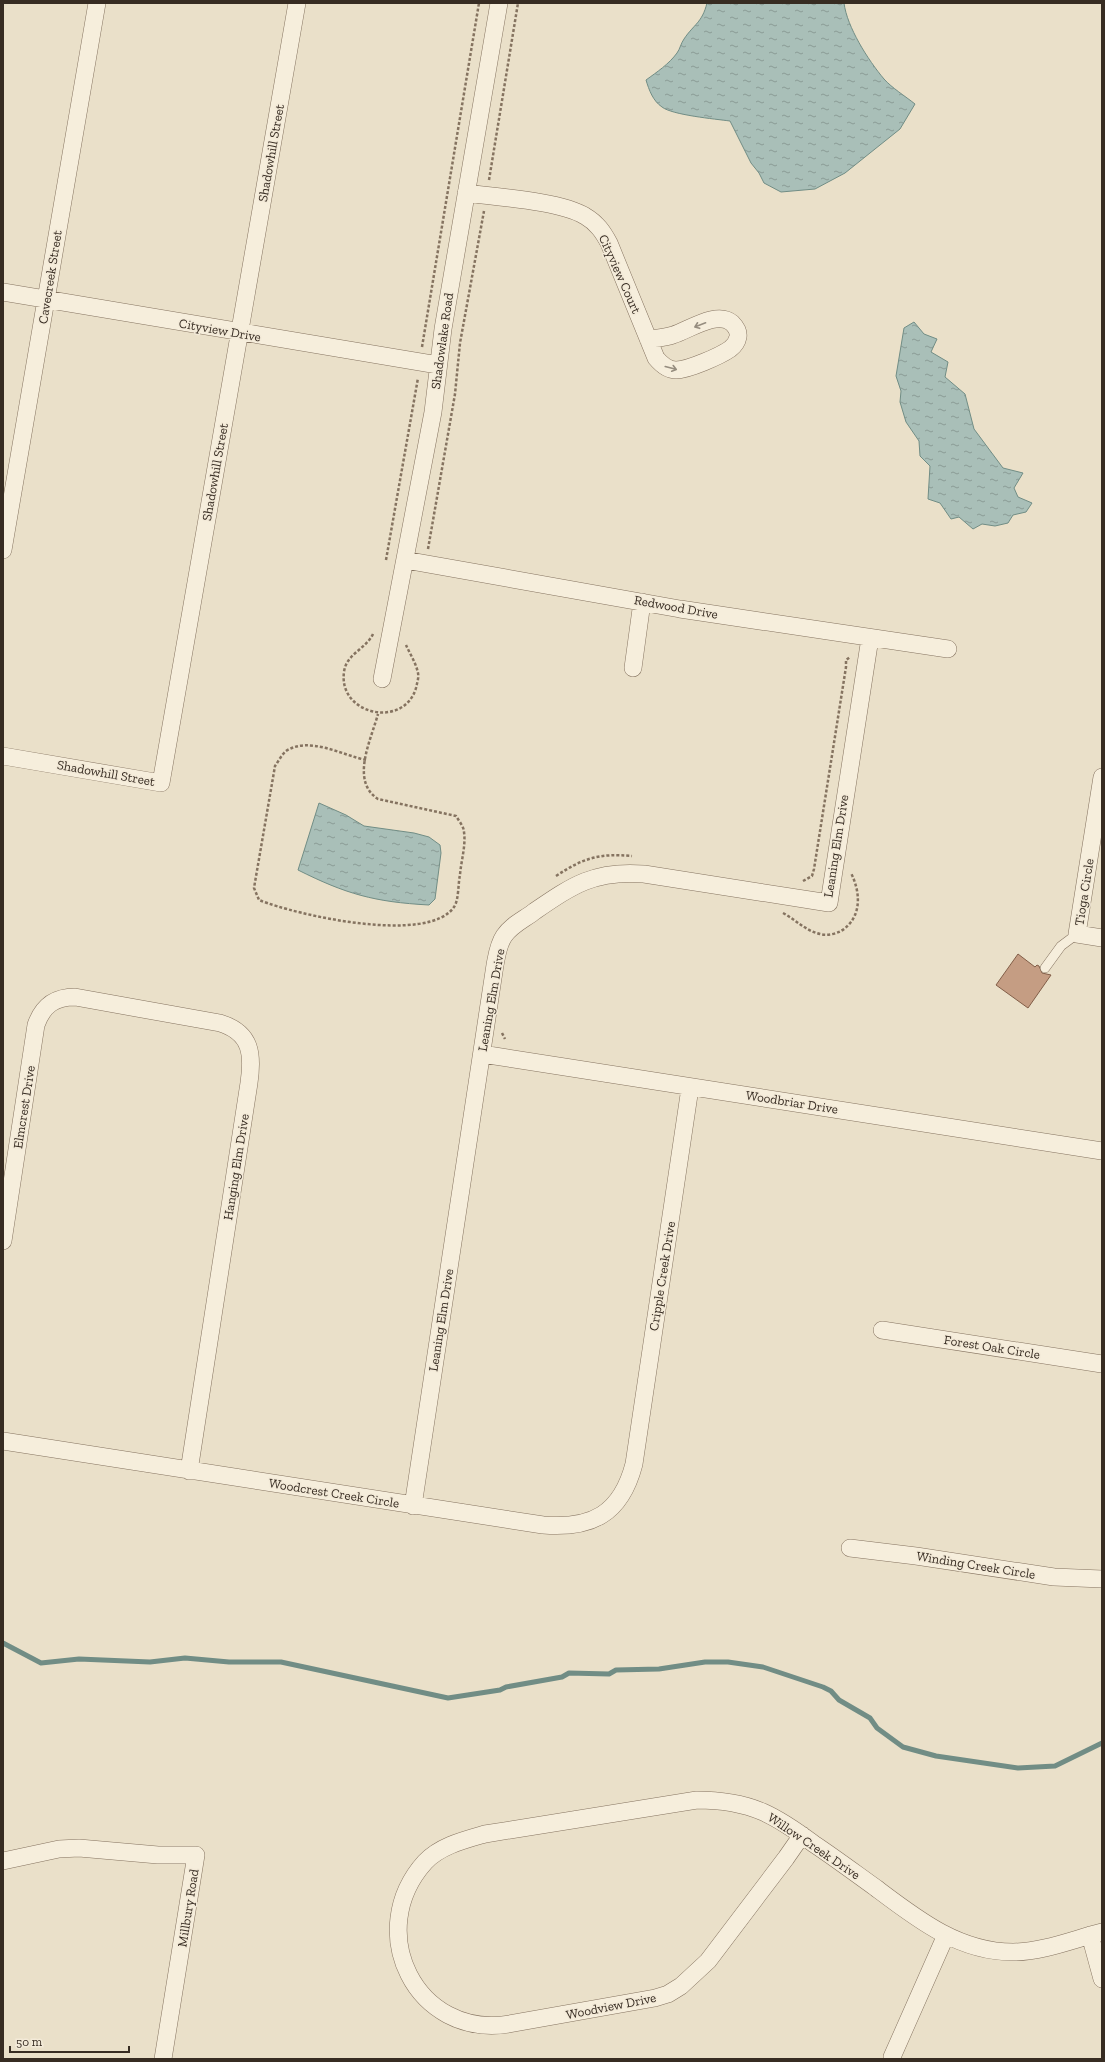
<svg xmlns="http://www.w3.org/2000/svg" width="1105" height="2062" font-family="'Zilla Slab',serif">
	<defs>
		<pattern id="water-ripples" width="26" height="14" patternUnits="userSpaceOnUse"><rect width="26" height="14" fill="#a9bfb8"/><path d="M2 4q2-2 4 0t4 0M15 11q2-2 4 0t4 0" fill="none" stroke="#8a9b95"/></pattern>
	</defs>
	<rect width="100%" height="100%" fill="#eae0c9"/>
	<path fill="url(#water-ripples)" stroke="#718d85" d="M707,3H844C847,27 868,60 884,79C892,88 905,96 915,104L900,129L845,173L815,189L781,192L764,183L759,173L751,163L730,121C715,119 672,115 662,107C653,101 649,90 646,80C657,72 669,64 677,53C680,49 681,43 684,39C694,24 702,23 707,3Z
		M914,322L924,334L937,339L931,352L948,362L945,377L965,394L974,429L1003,468L1023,473L1014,488L1018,497L1032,503L1026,512L1013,515L1008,523L995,526L982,524L973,529L959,517L951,519L940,503L928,499L930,466L920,456L919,441L906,422L900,402L901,391L896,376L904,328Z
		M319,803L346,815L364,826L414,833L429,837L440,845L441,853L435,899L429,905C374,902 346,894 298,870Z"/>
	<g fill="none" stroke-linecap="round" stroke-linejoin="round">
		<path stroke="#718d85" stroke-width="5" d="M3,1643L41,1663L79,1659L150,1662L185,1658L229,1662H281L448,1698L500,1690L506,1687L562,1677L569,1673L609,1674L616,1670L659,1669L705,1662H728L763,1667L823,1687L831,1691L839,1700L870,1718L877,1728L903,1747L936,1756L1018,1768L1055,1766L1102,1743"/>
	</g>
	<path fill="#c59d83" stroke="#825e48" d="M1018,954L1035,967L1037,965L1039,966L1042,973L1051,975L1028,1008L996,985Z"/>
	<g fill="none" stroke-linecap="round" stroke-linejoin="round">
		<g stroke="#857360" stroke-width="10">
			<path id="lane" d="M1045,968L1061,946L1077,934"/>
		</g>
		<g stroke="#857360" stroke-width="18">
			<path id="street" d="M466,193C496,197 561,201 585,216C597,223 603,232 609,243L656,358C661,364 667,370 676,370C688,370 720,356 730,349C734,346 737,342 738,337C739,331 736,327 732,323C717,310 689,330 673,335C665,338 656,338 648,339
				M3,292L438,365
				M3,550L97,3
				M405,560L680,609L948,649
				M633,668L642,602
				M382,679L433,412L443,329L499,3
				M3,756L161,783L297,3
				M1102,777L1077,934L1102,938
				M482,1054L1102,1151
				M3,1241L36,1025C43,1005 55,997 75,997L220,1023C252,1033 253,1055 249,1083L189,1471
				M882,1330L1102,1364
				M3,1441L543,1525C592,1529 621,1514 634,1464L690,1088
				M413,1506L495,965C497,955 498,945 504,936C511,925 525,919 535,911C573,885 595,870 644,874L829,903L870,638
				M850,1548L916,1556L1054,1577L1102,1579
				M802,1835L786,1858L708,1961L681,1986L668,1994L655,1998L509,2024C416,2039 363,1931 425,1862C440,1846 464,1840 485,1834L697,1800C720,1800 742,1803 763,1812C781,1820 798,1832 814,1844C835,1858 855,1873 876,1888C917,1919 959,1952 1013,1952C1043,1952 1074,1939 1102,1932
				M3,1861L59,1849L79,1848L158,1855H196L163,2059
				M1090,1935L1102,1979
				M892,2057L946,1935"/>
		</g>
		<path stroke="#857360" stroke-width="2.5" stroke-dasharray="3 2" stroke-linecap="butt" d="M489,180L518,3
			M422,347L479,3
			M428,549L455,394L460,343L484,211
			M386,560L418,378
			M373,634C366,649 346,654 344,672C338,715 404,729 416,688C417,683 419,678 418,673C416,663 410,654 406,645
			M366,760C342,755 309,736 286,751C282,754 278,762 275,766L254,888L259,900C296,915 428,945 454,907C459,900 458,883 460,875C461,861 466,846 464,832C464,827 459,821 456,816L378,799C350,781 371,740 378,714
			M556,876C583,858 600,853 632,856
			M803,881L812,876L814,869L846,667V660L850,657
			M783,913C796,920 806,931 820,934C827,936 835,934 841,931C862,918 861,893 851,873
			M502,1033L505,1039"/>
		<use href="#lane" stroke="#f6eedc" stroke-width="9"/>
		<use href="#street" stroke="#f6eedc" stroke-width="17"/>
	</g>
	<defs><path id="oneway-shaft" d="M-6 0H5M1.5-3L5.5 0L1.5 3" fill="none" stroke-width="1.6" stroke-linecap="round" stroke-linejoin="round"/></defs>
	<g stroke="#968d7f">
		<use href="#oneway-shaft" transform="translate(700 325) rotate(159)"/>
		<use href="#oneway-shaft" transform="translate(671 368) rotate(15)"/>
	</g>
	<g text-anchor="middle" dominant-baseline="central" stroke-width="3" stroke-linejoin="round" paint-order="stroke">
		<g font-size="13" fill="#372c22" stroke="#f3ead8">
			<text transform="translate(271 153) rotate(-80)">Shadowhill Street</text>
			<text transform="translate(620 274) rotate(66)">Cityview Court</text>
			<text transform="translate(50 277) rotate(-81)">Cavecreek Street</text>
			<text transform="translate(220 330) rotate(10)">Cityview Drive</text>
			<text transform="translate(442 341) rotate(-82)">Shadowlake Road</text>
			<text transform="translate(215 472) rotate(-80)">Shadowhill Street</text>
			<text transform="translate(676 607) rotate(10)">Redwood Drive</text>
			<text transform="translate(106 773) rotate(10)">Shadowhill Street</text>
			<text transform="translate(836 846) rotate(-81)">Leaning Elm Drive</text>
			<text transform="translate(1084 892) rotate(-81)">Tioga Circle</text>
			<text transform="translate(491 1000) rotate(-80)">Leaning Elm Drive</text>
			<text transform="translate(792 1102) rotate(9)">Woodbriar Drive</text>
			<text transform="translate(24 1107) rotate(-81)">Elmcrest Drive</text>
			<text transform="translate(236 1167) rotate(-81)">Hanging Elm Drive</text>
			<text transform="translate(662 1276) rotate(-81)">Cripple Creek Drive</text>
			<text transform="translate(441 1320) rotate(-81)">Leaning Elm Drive</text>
			<text transform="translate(992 1347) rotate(9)">Forest Oak Circle</text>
			<text transform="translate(334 1493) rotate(9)">Woodcrest Creek Circle</text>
			<text transform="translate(976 1565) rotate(9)">Winding Creek Circle</text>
			<text transform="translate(814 1846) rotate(34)">Willow Creek Drive</text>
			<text transform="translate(188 1908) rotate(-81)">Millbury Road</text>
			<text transform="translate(611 2006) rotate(-11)">Woodview Drive</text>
		</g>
	</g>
	<rect width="1105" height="2062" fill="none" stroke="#372c22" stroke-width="8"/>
	<path d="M10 2046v6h119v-6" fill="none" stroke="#372c22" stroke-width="2"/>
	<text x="16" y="2046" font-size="12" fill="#372c22" stroke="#f3ead8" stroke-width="3" paint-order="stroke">50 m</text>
</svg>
